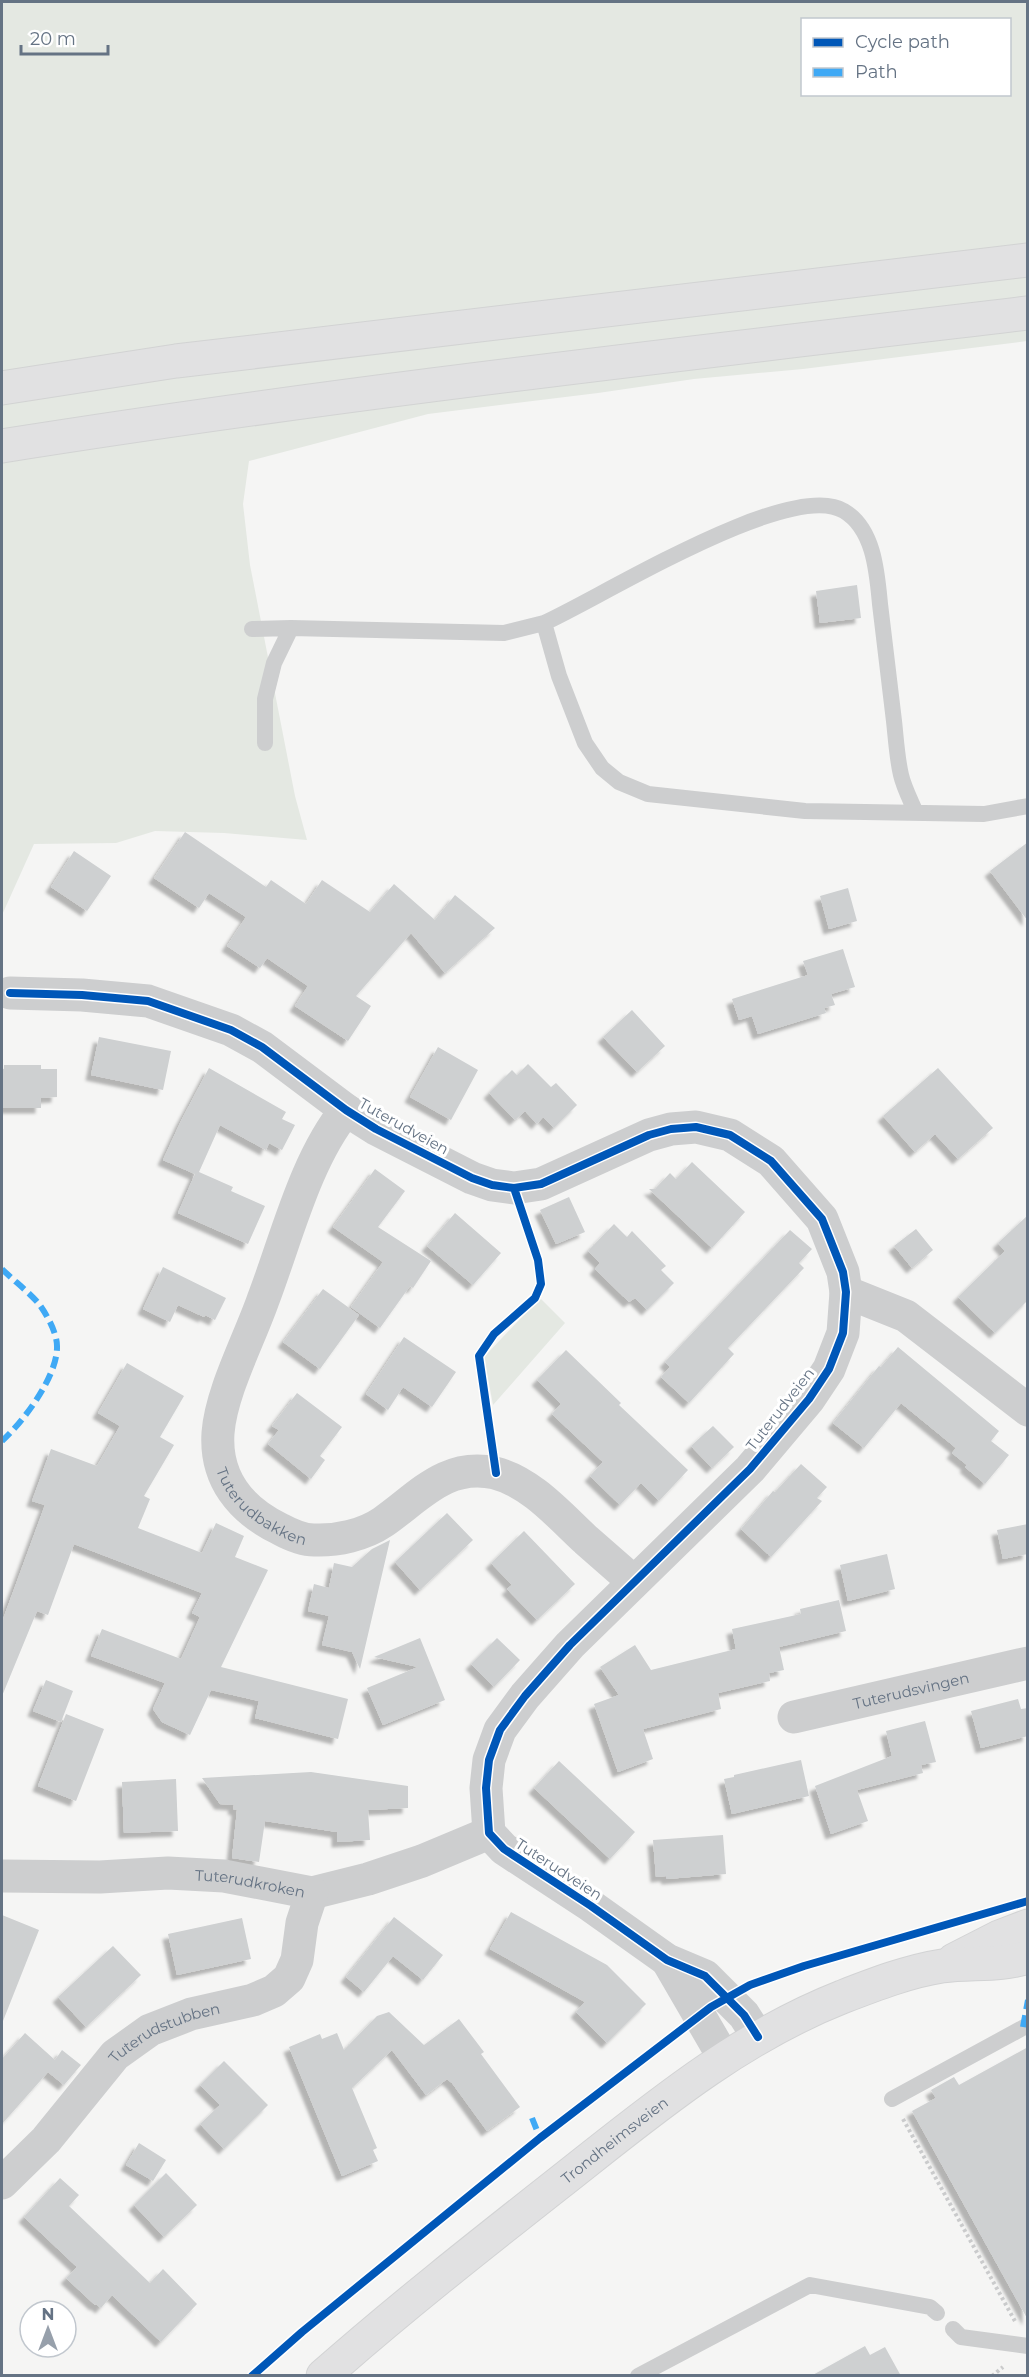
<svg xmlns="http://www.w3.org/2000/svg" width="1029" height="2377" font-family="Montserrat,sans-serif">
	<defs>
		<filter id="shadow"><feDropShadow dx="-5.5" dy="5.5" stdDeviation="1.5" flood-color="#0004"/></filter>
	</defs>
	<rect width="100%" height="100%" fill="#f5f5f4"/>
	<path fill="#e4e8e2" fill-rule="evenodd" d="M2,2H1027V341L803,369L694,379L598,393L428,414L249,461L243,504L250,565L295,796L307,840L224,833L155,831L116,843L34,844L2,915ZM802,20H1010V94H802Z
		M540,1298L565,1323L493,1405L484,1357Z"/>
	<path fill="#ced0d1" filter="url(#shadow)" d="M857,585L861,618L820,623L816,591Z
		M185,832L266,887L271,880L306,904L322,880L370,912L394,884L435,920L455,895L495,928L445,973L411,933L356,996L371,1006L348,1041L295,1006L308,986L267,958L260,968L227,946L246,917L209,893L199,908L154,878Z
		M1028,842V921L990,871Z
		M74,851L111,876L87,911L51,887Z
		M848,888L857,921L829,929L820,896Z
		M843,949L855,987L831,994L835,1005L824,1008L826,1013L758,1034L752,1016L739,1020L732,999L808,975L803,961Z
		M632,1010L665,1046L637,1072L603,1037Z
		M99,1037L171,1051L163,1090L91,1075Z
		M438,1047L478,1070L451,1120L410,1097Z
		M528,1064L551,1087L556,1083L577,1105L554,1128L543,1117L537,1124L525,1111L515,1120L489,1093L512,1070L517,1075Z
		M4,1065H41V1069H57V1097L41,1098V1108H2V1069H4Z
		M209,1068L286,1112L282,1119L295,1125L282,1150L269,1143L266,1150L220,1125L199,1172L233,1187L231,1191L265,1206L248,1244L178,1213L195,1174L163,1160L181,1121Z
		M938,1068L993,1128L958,1159L935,1134L915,1152L883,1116Z
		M692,1162L745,1212L712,1248L649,1189H655L670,1173L676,1179Z
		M375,1169L405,1191L378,1227L431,1261L413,1288L410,1286L380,1328L351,1307L383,1262L333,1227Z
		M569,1197L585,1232L556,1244L540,1210Z
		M455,1213L501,1253L473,1285L427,1246Z
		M1028,1215V1300L995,1333L958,1297L1005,1251L998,1243Z
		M614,1224L627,1237L632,1231L666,1266L661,1270L674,1283L647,1310L635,1298L629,1302L595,1269L600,1263L588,1251Z
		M916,1229L933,1250L912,1268L894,1246Z
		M790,1230L812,1249L799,1263L804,1268L728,1348L734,1354L689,1403L661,1377L670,1367L665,1362Z
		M163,1267L226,1298L215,1320L205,1315L204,1317L178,1305L170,1322L143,1309Z
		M323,1289L359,1315L320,1369L283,1342Z
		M404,1337L456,1372L432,1407L403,1387L388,1410L366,1394Z
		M898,1347L999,1431L991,1441L1009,1455L985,1484L965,1467L967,1465L952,1453L956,1448L901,1403L864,1448L833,1423L879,1366L881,1367Z
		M566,1350L621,1403L619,1405L688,1470L659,1501L641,1483L620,1505L590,1476L603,1462L552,1414L561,1404L537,1380Z
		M127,1363L184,1396L160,1437L174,1445L144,1496L150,1499L138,1528L202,1553L216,1523L244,1536L235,1557L268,1570L221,1667L348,1699L338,1739L255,1718L259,1701L211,1690L190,1735L162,1722L153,1709L165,1683L91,1656L102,1629L181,1659L200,1617L192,1613L202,1593L74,1544L48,1615L37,1611L2,1696V1622L45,1505L32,1501L51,1449L97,1466L120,1426L98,1413Z
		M297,1393L342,1427L320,1456L325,1460L311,1479L268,1444L279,1430L272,1426Z
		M713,1426L734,1447L712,1468L691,1446Z
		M801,1464L827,1487L817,1498L822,1501L771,1557L741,1529L773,1491L775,1492Z
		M447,1513L473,1540L420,1590L395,1562Z
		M1028,1524V1554L1003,1559L997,1530Z
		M524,1531L575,1584L537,1620L507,1589L512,1585L491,1563Z
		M390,1540L360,1669L352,1652L322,1645L329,1616L308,1611L314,1584L329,1588L334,1563L352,1567L372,1549Z
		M887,1554L895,1589L848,1601L840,1565Z
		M839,1600L846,1631L779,1647L784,1670L769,1673L770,1681L718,1693L721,1709L643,1729L653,1759L618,1772L594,1704L619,1695L600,1667L635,1645L651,1670L736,1649L732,1629L801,1614L800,1609Z
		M420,1638L445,1700L383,1725L367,1688L418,1667L374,1657Z
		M497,1638L520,1660L494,1687L471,1664Z
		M46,1680L73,1691L61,1722L33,1711Z
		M1018,1699L1021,1709L1028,1708V1736L981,1748L971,1711Z
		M66,1714L104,1729L76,1801L38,1786Z
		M925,1721L936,1762L921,1765L923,1773L857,1790L868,1821L831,1834L815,1786L892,1756L886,1731Z
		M801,1760L809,1796L732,1814L724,1779L734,1777V1775Z
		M559,1761L635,1832L610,1859L534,1788Z
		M311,1772L408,1786V1808L368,1810L370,1840L337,1842V1832L265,1821L259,1862L232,1858L237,1810L233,1809L234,1805L220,1804L202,1778Z
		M176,1779L178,1831L124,1833L122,1782Z
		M723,1835L726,1874L667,1879L666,1876L656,1877L653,1840Z
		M511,1912L607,1965L646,2004L607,2043L576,2012L585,2002L490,1949Z
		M2,1915L39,1930L3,2021L2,2020Z
		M394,1917L443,1955L423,1980L393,1956L364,1992L346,1977Z
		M242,1918L251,1959L177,1975L168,1934Z
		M113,1946L141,1975L86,2027L58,1997Z
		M389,2012L424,2045L459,2019L484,2052L481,2054L520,2107L487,2131L452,2083L447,2079L426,2095L392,2050L352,2088L377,2148L373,2150L378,2161L342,2176L289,2047L320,2034L322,2039L337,2033L344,2050L377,2016Z
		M25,2033L55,2060L62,2050L81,2065L64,2085L48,2072L2,2124V2059Z
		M1028,2047V2320L912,2111L936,2098L931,2090L954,2077L959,2085Z
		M224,2061L268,2105L224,2149L200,2124L220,2105L200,2085Z
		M139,2143L166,2160L153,2181L126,2165Z
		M166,2173L197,2205L164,2237L134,2205Z
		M60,2178L79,2195L69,2206L150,2283L163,2269L197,2304L161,2342L112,2295L101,2308L96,2304L95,2305L66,2278L77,2267L24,2217Z
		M865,2346L870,2355L885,2347L901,2376H811Z"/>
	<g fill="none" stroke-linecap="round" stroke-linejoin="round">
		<g stroke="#d2d3d4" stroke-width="35">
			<g id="secondary">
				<path d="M954,1960L999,1937L1028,1926"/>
				<path id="s5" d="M323,2376C399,2309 479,2246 559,2183C648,2113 735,2039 842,1997C873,1985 909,1971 942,1966C971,1962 1000,1966 1028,1957"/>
			</g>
		</g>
		<g stroke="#d2d3d3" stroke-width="35">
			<path id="highway" d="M2,388L176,361L1028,260
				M2,446C342,392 685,354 1028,313"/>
		</g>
		<path stroke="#cacbcc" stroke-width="4" stroke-dasharray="3 3" stroke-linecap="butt" d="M903,2119L1016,2323
			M992,2376L1003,2367"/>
		<path stroke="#cdcecf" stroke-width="16" d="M252,629L291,628L504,633L544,623
			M265,743V699L274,663L291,628
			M916,813C911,801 904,788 901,775C897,758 896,739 894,721C889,682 885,643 880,604C877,572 874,529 844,511C791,478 600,598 544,623L559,676L585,743L602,768L619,782L648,794L805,811L984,814L1028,806
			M892,2099L1028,2025
			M953,2329L961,2337L1028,2346
			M638,2376L810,2285L930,2307L937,2313"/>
		<g stroke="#cdcecf" stroke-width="33">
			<path d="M10,993L82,995L148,1001L231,1030L262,1047L346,1110L376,1129L472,1178L492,1185L514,1188L541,1184L649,1135L671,1129L696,1127L730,1135L771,1161L822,1219L843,1272L846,1292L843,1333L829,1369L809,1399L750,1469L570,1645L525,1696L500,1730L489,1760L486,1788L489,1833L504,1849L591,1906L667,1960L705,1976L744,2015L758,2037"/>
			<path id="s1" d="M346,1110C305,1160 286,1240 263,1300C249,1340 221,1392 218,1433C215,1479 241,1510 280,1529C291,1535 302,1540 314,1540C337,1541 364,1535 383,1522C419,1497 446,1462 495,1473C531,1482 560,1516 586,1540C602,1554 618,1568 634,1582"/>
			<path d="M846,1292L906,1316L1028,1410"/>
			<path id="s2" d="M794,1717L1028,1663"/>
			<path id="s3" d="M2,1876L100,1877L168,1873L224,1876L312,1893L368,1879L422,1861L489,1833"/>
			<path d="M667,1960L724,2058"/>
			<path id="s4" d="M2,2183L46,2140L115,2055L150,2030L191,2014L253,2000L274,1991L289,1978L297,1960L302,1923L312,1893"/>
		</g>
		<use href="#secondary" stroke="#e1e1e2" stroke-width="33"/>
		<use href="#highway" stroke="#e1e1e2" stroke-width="33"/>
		<path stroke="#3fa9f5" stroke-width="6" stroke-dasharray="12 6" stroke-linecap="butt" d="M2,1269C13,1280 29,1292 39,1304C47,1315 57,1333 57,1346C58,1376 23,1422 2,1441
			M1023,2027L1028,2000
			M532,2118L540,2138"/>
		<g stroke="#fff" stroke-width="11">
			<path id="cycleway" d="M10,993L82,995L148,1001L231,1030L262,1047L346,1110L376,1129L472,1178L492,1185L514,1188L541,1184L649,1135L671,1129L696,1127L730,1135L771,1161L822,1219L843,1272L846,1292L843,1333L829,1369L809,1399L750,1469L570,1645L525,1696L500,1730L489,1760L486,1788L489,1833L504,1849L591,1906L667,1960L705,1976L744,2015L758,2037
				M496,1473L479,1356L494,1334L535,1298L541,1284L538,1260L514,1188
				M252,2376L302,2332L540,2138L711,2007L750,1985L804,1966L1028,1901"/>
		</g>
		<use href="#cycleway" stroke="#0057b8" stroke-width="8"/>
	</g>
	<g text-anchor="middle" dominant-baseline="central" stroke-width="6" stroke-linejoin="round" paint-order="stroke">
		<g font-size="15" fill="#657384" stroke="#fff">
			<text transform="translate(404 1126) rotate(29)">Tuterudveien</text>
			<text transform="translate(780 1409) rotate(-52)">Tuterudveien</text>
			<text stroke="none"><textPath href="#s1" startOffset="442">Tuterudbakken</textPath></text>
			<text stroke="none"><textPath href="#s2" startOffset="120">Tuterudsvingen</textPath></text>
			<text transform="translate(559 1869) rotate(33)">Tuterudveien</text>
			<text stroke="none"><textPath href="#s3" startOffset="249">Tuterudkroken</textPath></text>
			<text stroke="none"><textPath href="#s4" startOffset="226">Tuterudstubben</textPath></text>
			<text stroke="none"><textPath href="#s5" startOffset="375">Trondheimsveien</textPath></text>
		</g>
	</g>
	<rect width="1029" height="2377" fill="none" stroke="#657384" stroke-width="6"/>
	<rect x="801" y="18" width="210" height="78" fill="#ffffff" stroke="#c1c7ce" stroke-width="1.5"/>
	<rect x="813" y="38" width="30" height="9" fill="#0057b8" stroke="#c1c7ce" stroke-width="1.5"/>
	<text x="855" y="48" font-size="18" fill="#657384">Cycle path</text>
	<rect x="813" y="68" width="30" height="9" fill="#3fa9f5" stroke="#c1c7ce" stroke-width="1.5"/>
	<text x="855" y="78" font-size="18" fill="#657384">Path</text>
	<g transform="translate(48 2329)"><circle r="28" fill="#ffffff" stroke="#c1c7ce" stroke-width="1.5"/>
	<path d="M0-4.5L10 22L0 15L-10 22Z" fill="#97a0ab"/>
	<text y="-9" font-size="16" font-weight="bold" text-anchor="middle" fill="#657384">N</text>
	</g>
	<path d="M21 45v9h87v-9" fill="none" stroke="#657384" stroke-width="3"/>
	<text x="30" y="45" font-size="18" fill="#657384" stroke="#ffffff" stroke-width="4.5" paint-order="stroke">20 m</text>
</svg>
